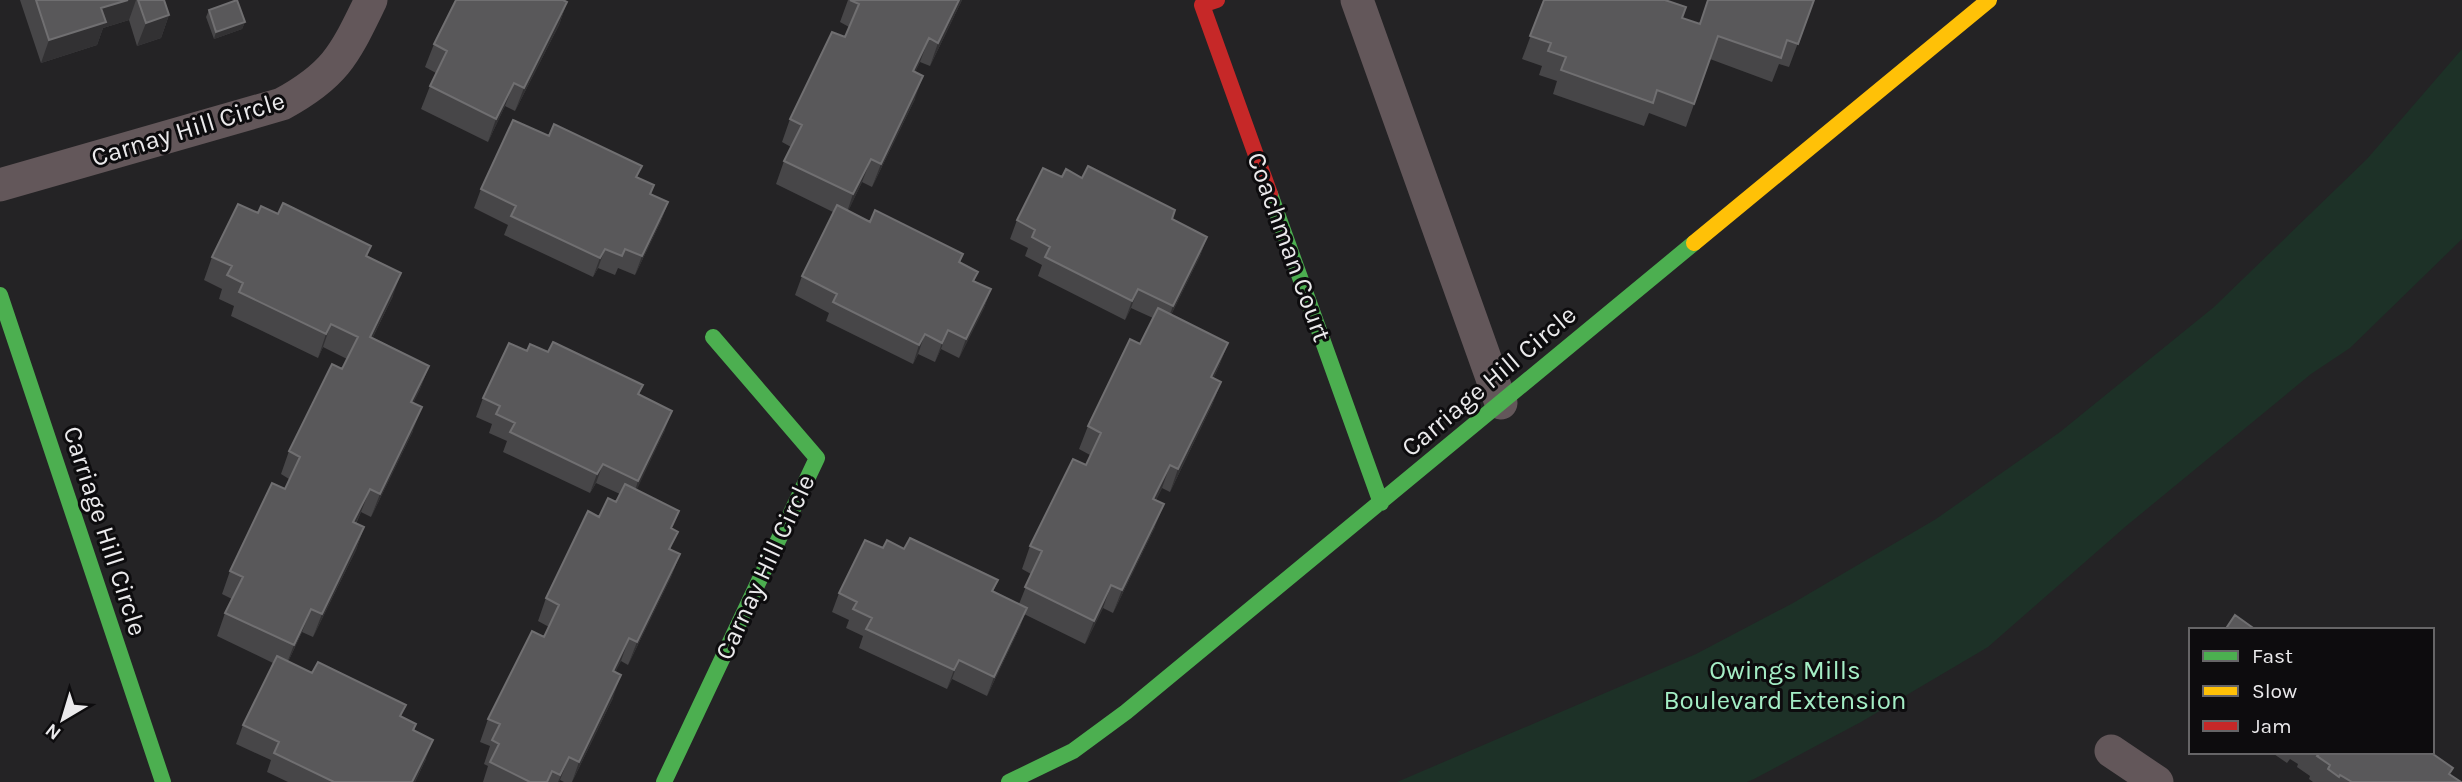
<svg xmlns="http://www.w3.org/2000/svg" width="2462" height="782" font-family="Karla,sans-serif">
	<rect width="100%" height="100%" fill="#242325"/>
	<path fill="#1d3127" d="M2462,49V239L2350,348L2311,374L2125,527L1988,647L1861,722L1754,779L1747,782H1397L1696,654L1793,603L1936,519L2060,432L2214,307L2367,159Z"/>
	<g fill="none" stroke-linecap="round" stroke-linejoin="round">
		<path stroke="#63575a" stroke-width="33" d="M1357,0L1501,403
			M0,185L282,104C337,74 345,53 371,0
			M2111,751L2157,782"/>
		<path stroke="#4caf50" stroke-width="16" d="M1270,194L1381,503
			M0,295L163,782
			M664,782L817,458L713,337
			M1009,782L1073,751L1126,712L1694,243"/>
		<path stroke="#ffc107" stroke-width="16" d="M1694,243L1989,0"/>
		<path stroke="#c62828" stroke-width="16" d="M1217,0L1202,5L1270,194"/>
	</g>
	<path fill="#474648" d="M20,0H164L169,15L161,38L137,46L129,20L103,28L97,45L41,63Z
		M848,0H962L930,66L920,62L915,72V99L872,187L862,182L848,211L870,222L963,254L960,263L978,272L974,281L991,289L984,308L959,358L941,349L935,362L918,354L913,364L826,321L829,313L795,295L802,276L833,212L776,184L784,161L791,147L782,142L790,119L845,37L849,27L840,22Z
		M1544,0L1682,18L1699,24L1814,0L1789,67L1779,64L1772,82L1710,59L1686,127L1649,113L1644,126L1553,94L1557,81L1539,75L1542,66L1522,59Z
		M567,2L559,25L515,111L505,106L488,142L421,109L430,86L436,73L425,67L434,44Z
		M209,10L245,22L242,29L214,39L206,17Z
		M549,136L642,166L637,177L654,185L650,194L668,202L661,221L635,275L618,268L615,275L598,268L593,277L504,235L508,225L474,208L481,189Z
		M1062,177L1082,178L1175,210L1172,219L1207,237L1200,256L1171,315L1228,343L1219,366L1213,379L1221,382L1212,405L1170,492L1162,488L1156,500L1155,527L1113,613L1103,608L1085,644L1024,614L1020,627L987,696L952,679L947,689L859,648L863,636L846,628L849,620L832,612L839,593L883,548L904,549L998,580L993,592L1019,604L1031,574L1022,569L1030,546L1086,465L1090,455L1079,449L1088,426L1140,344L1153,318L1131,308L1125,320L1038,276L1042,265L1025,256L1028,248L1010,239L1017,220Z
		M278,214L371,246L367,256L393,296L372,339L429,366L420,389L413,403V431L371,517L361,512L356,524L364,527L356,550L313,637L302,632L288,662L416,724L414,731L426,759L415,782H288L267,772L271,760L236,744L243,725L273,663L217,636L225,613L232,599L222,594L230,571L285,489L289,479L281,474L289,451L342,369L347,359L323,347L318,358L231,316L234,306L219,299L222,289L204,280L212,257Z
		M527,351L548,352L643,385L639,395L665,430L636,490L672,529L671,550L680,554L671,577L628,665L621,661L615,672L613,698L572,782H564L560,780L559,782H483L488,766L484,764L490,746L480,742L488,719L544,637L549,627L538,621L546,598L599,517L616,502L620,494L596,483L590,493L503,452L507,441L489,433L492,424L476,417L483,398Z
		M2271,752H2430L2450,775L2461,782H2313L2309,779L2310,776L2297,767L2298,764L2290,759L2287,763Z"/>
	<path fill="#323133" d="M128,0H136L129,20L103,28L97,45L41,63L49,40L101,8Z
		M959,0H962L930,66L938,43Z
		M567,2L559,25L515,111L524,88Z
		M169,15L161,38L137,46L146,23Z
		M245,22L242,29L214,39L216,32Z
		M929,38L920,62L905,94L913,71Z
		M923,76L915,99L872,187L881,164Z
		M514,83L505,106L488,142L496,119Z
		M871,159L862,182L845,218L853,194Z
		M668,202L661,221L635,275L642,256Z
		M1207,237L1200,256L1166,325L1173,306Z
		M605,249L598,268L593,277L600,258Z
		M401,273L393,296L361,361L370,337Z
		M991,289L984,308L959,358L966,339Z
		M1138,289L1131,308L1125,320L1132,301Z
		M331,324L323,347L318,358L326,334Z
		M948,330L941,349L935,362L942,343Z
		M925,334L918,354L913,364L919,345Z
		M1228,343L1219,366L1203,401L1211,377Z
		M429,366L420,389L403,425L411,402Z
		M1221,382L1212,405L1170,492L1178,469Z
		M422,407L413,431L371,517L380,494Z
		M672,411L665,430L632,500L638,481Z
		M603,464L596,483L590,493L597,474Z
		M1170,465L1162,488L1145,522L1153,499Z
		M370,489L361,512L345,546L353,522Z
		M1164,504L1155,527L1113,613L1122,590Z
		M364,527L356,550L313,637L322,614Z
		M680,554L671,577L628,665L637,642Z
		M1111,585L1103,608L1085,644L1094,621Z
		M1027,608L1020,627L987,696L994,677Z
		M311,609L302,632L285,668L294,645Z
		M629,638L621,661L605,694L613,671Z
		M959,660L952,679L947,689L954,670Z
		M621,675L613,698L572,782L579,762Z
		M433,740L426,759L415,782H412Z
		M569,757L560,780L559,782H558Z"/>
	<path fill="#59585a" stroke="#706f71" stroke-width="2" d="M36,0H128L101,8L106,22L49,40Z
		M138,0H164L169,15L146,23Z
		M237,0L245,22L216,32L209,10Z
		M456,0H563L567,2L524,88L514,83L496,119L430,86L447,51L434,44Z
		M850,0H959L938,43L929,38L913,71L923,76L881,164L871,159L853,194L784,161L802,125L790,119L832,32L845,37L859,4Z
		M1544,0H1665L1686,7L1682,18L1700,24L1708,0H1814L1798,44L1787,40L1781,58L1718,36L1694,104L1657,90L1653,103L1561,70L1566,57L1548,51L1551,43L1530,36Z
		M513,120L549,136L554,124L642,166L636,177L654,185L650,194L668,202L642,256L625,249L622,256L605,249L600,258L511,216L516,206L481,189Z
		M1088,166L1175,210L1172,219L1207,237L1173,306L1138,289L1132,301L1045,257L1050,247L1032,237L1035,230L1017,220L1043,168L1062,177L1066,169L1082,178Z
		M283,203L371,246L366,256L401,273L370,337L429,366L411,402L422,407L380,494L370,489L353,522L364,527L322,614L311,609L294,645L225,613L243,577L230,571L272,483L285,489L300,457L289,451L332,364L342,369L358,337L331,324L326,334L239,292L243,283L227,275L232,266L212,257L238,204L258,213L261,206L278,214Z
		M837,205L870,222L875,210L963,254L959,262L978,272L973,281L991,289L966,339L948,330L942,343L925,334L919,345L833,302L837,294L802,276Z
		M1158,308L1228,343L1211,377L1221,382L1178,469L1170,465L1153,499L1164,504L1122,590L1111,585L1094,621L1025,587L1042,551L1030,546L1073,459L1086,465L1101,433L1088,426L1130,339L1140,344Z
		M553,342L643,385L638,394L672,411L638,481L603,464L597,474L510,432L515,423L496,414L500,406L483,398L509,343L527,351L530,344L548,352Z
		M625,484L679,511L671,528L678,532L669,549L680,554L637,642L629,638L613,671L621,675L579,762L569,757L560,775L552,771L547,782H530L490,762L499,744L492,740L500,724L488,719L532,631L544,637L559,605L546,598L588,511L599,517L608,498L616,502Z
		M910,538L998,580L992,591L1027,608L994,677L959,660L954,670L866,629L872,618L853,609L857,602L839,593L865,540L883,548L887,540L904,549Z
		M2235,615L2256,630H2225Z
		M277,656L312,673L318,662L406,705L400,716L416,724L413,730L433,740L412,782H334L274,753L279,742L243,725Z
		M2318,752H2430L2453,768L2449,774L2461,782H2352L2340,775L2339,777L2328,769L2330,765L2317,756L2320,753Z"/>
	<g text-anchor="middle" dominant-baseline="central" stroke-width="6" stroke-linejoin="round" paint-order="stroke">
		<g font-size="26" fill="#ebeaec" stroke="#0d0c0e">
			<text transform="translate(188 129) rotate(-17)">Carnay Hill Circle</text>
			<text transform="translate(1289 247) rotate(70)">Coachman Court</text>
			<text transform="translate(1489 381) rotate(-40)">Carriage Hill Circle</text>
			<text transform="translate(105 531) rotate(72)">Carriage Hill Circle</text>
			<text transform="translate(765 567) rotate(-65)">Carnay Hill Circle</text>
		</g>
		<g font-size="26" fill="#a4edc5" stroke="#0d0c0e">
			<text x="1785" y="670">Owings Mills<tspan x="1785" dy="30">Boulevard Extension</tspan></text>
		</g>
	</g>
	<rect x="2189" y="628" width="245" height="126" fill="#0d0c0e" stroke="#666567" stroke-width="2"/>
	<rect x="2203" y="651" width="35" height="10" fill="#4caf50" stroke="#666567" stroke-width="2"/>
	<text x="2252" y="663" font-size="21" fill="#ebeaec">Fast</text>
	<rect x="2203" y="686" width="35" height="10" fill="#ffc107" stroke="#666567" stroke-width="2"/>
	<text x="2252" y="698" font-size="21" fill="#ebeaec">Slow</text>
	<rect x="2203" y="721" width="35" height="10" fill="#c62828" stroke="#666567" stroke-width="2"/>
	<text x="2252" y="733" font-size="21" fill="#ebeaec">Jam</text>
	<g transform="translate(63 719) rotate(218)" stroke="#0d0c0e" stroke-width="5" paint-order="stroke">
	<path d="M0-5L12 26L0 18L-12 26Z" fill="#ebeaec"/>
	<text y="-10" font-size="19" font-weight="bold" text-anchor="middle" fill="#ebeaec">N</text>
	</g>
</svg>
